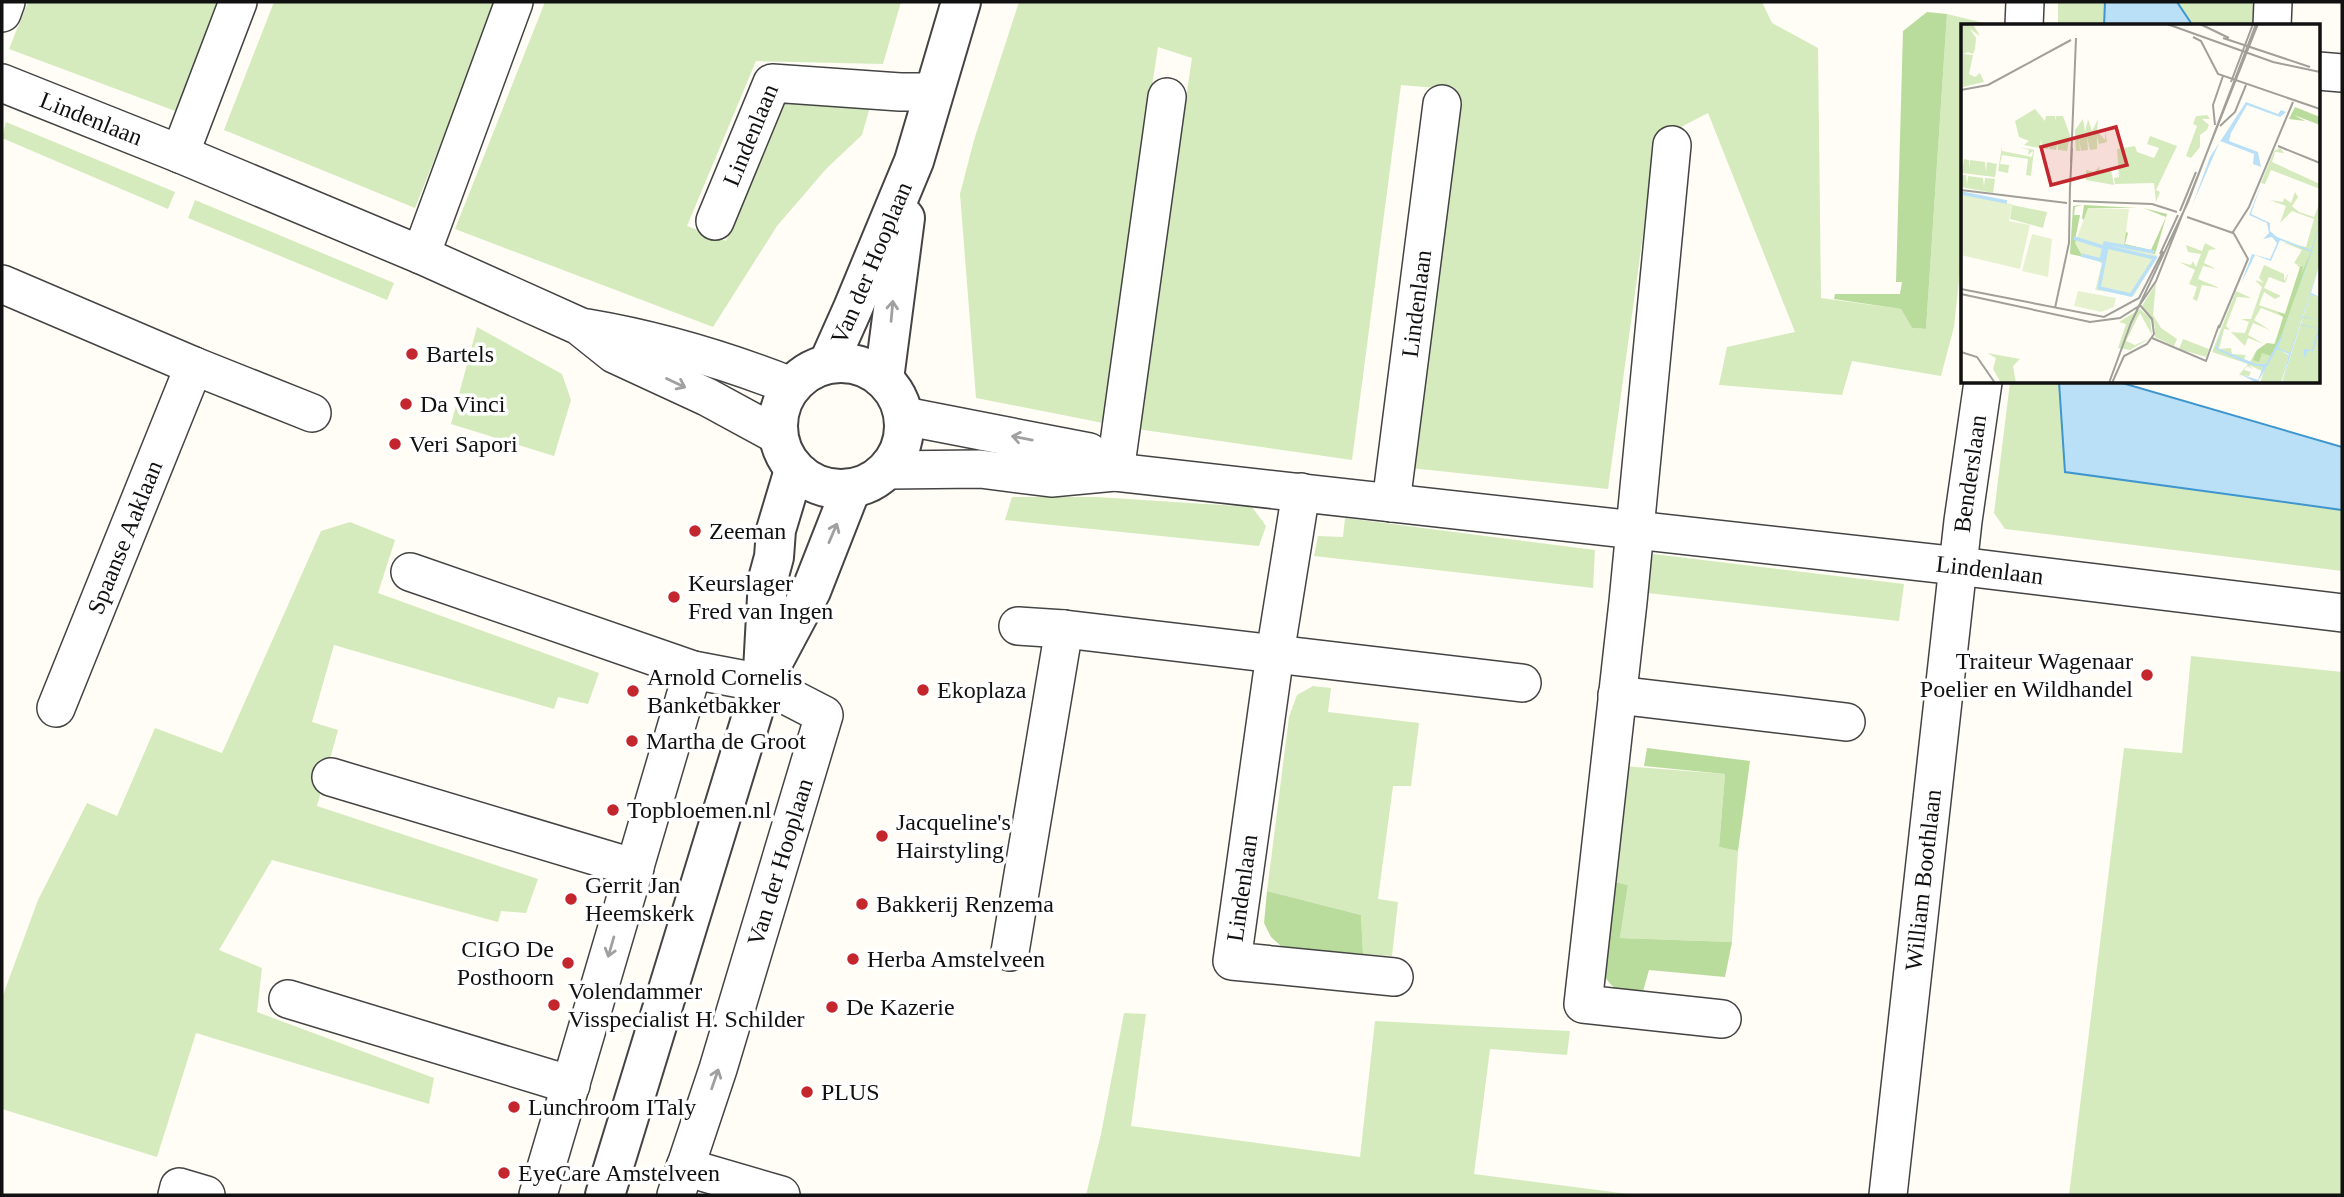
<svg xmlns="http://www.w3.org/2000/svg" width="2344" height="1197" font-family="'Times New Roman',serif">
	<rect width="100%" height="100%" fill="#fffdf5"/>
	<path fill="#d5ebbd" d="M28,2H233L186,115L9,49Z
		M274,2H497L415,208L224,130Z
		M545,2H901L883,64L756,61L687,226L726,241L785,101L870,107L862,135L826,169L777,226L713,327L455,229Z
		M1019,2H1762L1772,23L1818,48L1821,298L1901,309L1912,328L1926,329L1947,14L1988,24V26H1962V252L1954,327L1941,376L1852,361L1842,395L1719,385L1727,347L1795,332L1708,113L1656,140L1608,489L1392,466L1436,88L1401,85L1352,460L1137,429L1192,58L1158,47L1109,371L1103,423L976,398L960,194L974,140Z
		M2058,2H2105L2104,26H2058Z
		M2177,2H2254L2253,26H2193Z
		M6,122L175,192L168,209L2,138Z
		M195,200L394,283L387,300L188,218Z
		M477,327L562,374L571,400L554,456L451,424Z
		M2010,382H2059L2065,472L2342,510V571L2005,529L1994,513Z
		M1012,497H1097L1252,507L1266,526L1259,546L1005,520Z
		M1345,518L1595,550L1593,588L1314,556L1318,536L1343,537Z
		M350,522L395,540L378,593L599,673L588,704L558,697L554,709L334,645L312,722L338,730L317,806L538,879L526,913L501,911L498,922L272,860L219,950L262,968L257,1012L434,1078L429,1104L196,1033L157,1157L2,1109V998L38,900L87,803L117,816L155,728L222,753L321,531Z
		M1653,554L1904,584L1899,621L1647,593Z
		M2191,656L2342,672V1195H2069L2124,748L2182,753Z
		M1313,686L1331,688L1328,712L1419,723L1411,786H1393L1378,899L1398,902L1392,956L1363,954L1361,915L1267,891L1289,717L1297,695Z
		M1623,766L1725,774L1719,847L1738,851L1732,942L1620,938L1628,885L1606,880Z
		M1124,1013L1146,1014L1131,1126L1360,1157L1375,1021L1570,1031L1567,1055L1490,1049L1474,1174L1636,1195H1086L1101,1134Z"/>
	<path fill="#b9dc9c" d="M1927,12L1947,14L1926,329L1912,328L1901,309L1834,299L1835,294H1900L1902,282H1896L1903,31Z
		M1647,748L1750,761L1738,851L1719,847L1725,774L1644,766Z
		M1606,880L1628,885L1620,938L1732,942L1725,977L1649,970L1642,995C1615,994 1612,987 1597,966Z
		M1267,891L1361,915L1363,954L1282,947L1271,937L1264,923Z"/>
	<path fill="#b9e0f7" stroke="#3f96cf" stroke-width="2" d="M2105,2H2177L2193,26H2104Z
		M2059,382H2119L2342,447V510L2065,472Z"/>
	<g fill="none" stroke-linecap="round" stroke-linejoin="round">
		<g stroke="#444" stroke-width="40">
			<g id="minor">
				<path d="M2,13L6,2"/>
				<path d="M2024,26L2025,2"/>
				<path d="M2272,26L2273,2"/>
				<path d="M2318,71L2342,73"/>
				<path id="s1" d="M2,83L180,154L421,255L579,326L614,354L707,397L777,435"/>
				<path d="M1672,145L1628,602L1583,1004L1722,1019"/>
				<path d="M180,154L238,2"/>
				<path id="s2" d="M715,221L772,83L900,92H934"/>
				<path d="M421,255L514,2"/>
				<path d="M2,284L194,366L312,413"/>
				<path d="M587,328C658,340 725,360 791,386"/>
				<path d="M904,416L1089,452L1115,472"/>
				<path id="s3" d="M888,470L980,469L1051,478L1115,472L1958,566L2342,613"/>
				<path d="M1115,472L1167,97"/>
				<path d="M1301,492L1275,654L1232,961L1394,977"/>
				<path id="s4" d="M1391,503L1442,104"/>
				<path d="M410,572L693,670L762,683L824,715L718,1069L676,1195"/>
				<path d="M1018,626L1064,629L1522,683"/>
				<path d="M1617,695L1846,722"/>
				<path id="s5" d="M56,708L194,366"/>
				<path d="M331,777L635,868"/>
				<path d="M1010,952L1064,629"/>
				<path d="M288,999L571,1085"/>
				<path d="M685,1167L781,1195"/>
				<path d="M177,1195L179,1187L206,1195"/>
				<path d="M538,1195L693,670"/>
				<path id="s6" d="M1888,1195L1963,521L1983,382"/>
			</g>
		</g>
		<g stroke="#444" stroke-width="42">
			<g id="tertiary">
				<circle cx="841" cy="426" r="63"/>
				<path id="s7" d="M828,364L853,308L914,161L961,2"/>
				<path d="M884,379L905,218"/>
				<path d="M763,671L768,579L774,557L776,530L794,470"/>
				<path d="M605,1195L762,683L811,591L851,489"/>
			</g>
		</g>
		<use href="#minor" stroke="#fff" stroke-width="37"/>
		<use href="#tertiary" stroke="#fff" stroke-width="38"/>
	</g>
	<defs><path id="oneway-shaft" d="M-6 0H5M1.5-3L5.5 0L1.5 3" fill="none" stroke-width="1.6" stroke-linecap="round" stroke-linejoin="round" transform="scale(1.75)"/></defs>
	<g stroke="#a0a0a0">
		<use href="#oneway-shaft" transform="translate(892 311) rotate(-85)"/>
		<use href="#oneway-shaft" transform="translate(676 383) rotate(25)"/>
		<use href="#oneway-shaft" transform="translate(1022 438) rotate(-169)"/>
		<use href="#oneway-shaft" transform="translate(833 533) rotate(-67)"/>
		<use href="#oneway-shaft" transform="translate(611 947) rotate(106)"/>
		<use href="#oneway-shaft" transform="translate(715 1079) rotate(-71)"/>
	</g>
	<g fill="#c4262e" stroke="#fff" stroke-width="2.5">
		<circle cx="412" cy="354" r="7"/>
		<circle cx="406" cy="404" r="7"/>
		<circle cx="395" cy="444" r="7"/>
		<circle cx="695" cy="531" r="7"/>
		<circle cx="674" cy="597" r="7"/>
		<circle cx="2147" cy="675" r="7"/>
		<circle cx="923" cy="690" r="7"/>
		<circle cx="633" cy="691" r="7"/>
		<circle cx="632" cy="741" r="7"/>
		<circle cx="613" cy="810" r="7"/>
		<circle cx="882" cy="836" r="7"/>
		<circle cx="571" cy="899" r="7"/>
		<circle cx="862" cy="904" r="7"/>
		<circle cx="853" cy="959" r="7"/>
		<circle cx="568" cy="963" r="7"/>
		<circle cx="554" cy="1005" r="7"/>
		<circle cx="832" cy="1007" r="7"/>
		<circle cx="807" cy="1092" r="7"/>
		<circle cx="514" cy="1107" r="7"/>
		<circle cx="504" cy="1173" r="7"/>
	</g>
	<g text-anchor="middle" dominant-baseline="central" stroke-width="7" stroke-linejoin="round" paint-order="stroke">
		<g font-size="24" fill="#111" stroke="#fff">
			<text stroke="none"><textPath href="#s1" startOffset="96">Lindenlaan</textPath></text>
			<text stroke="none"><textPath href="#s2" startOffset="93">Lindenlaan</textPath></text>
			<text stroke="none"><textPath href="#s7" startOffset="110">Van der Hooplaan</textPath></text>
			<text stroke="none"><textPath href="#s4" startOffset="201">Lindenlaan</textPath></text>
			<text stroke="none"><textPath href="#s6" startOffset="726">Benderslaan</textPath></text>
			<text stroke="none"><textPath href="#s5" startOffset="184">Spaanse Aaklaan</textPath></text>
			<text stroke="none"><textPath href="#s3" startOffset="1108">Lindenlaan</textPath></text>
			<text transform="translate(780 862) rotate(-73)">Van der Hooplaan</text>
			<text stroke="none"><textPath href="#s6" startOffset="317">William Boothlaan</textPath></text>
			<text transform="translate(1242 888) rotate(-82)">Lindenlaan</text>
		</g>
		<g font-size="24" fill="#111" stroke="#fff" text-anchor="start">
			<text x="426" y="354">Bartels</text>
			<text x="420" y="404">Da Vinci</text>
			<text x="409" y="444">Veri Sapori</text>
			<text x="709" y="531">Zeeman</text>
			<text x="688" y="583">Keurslager<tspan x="688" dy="28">Fred van Ingen</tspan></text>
			<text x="2133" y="661" text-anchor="end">Traiteur Wagenaar<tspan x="2133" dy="28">Poelier en Wildhandel</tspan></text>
			<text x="647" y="677">Arnold Cornelis<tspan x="647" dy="28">Banketbakker</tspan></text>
			<text x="937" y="690">Ekoplaza</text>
			<text x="646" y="741">Martha de Groot</text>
			<text x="627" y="810">Topbloemen.nl</text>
			<text x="896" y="822">Jacqueline's<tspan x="896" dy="28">Hairstyling</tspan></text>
			<text x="585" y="885">Gerrit Jan<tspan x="585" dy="28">Heemskerk</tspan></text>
			<text x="876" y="904">Bakkerij Renzema</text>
			<text x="554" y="949" text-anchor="end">CIGO De<tspan x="554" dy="28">Posthoorn</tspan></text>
			<text x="867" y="959">Herba Amstelveen</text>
			<text x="568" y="991">Volendammer<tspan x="568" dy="28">Visspecialist H. Schilder</tspan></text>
			<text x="846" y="1007">De Kazerie</text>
			<text x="821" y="1092">PLUS</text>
			<text x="528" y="1107">Lunchroom ITaly</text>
			<text x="518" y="1173">EyeCare Amstelveen</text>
		</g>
	</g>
	<g transform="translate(1961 24)">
		<rect width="359" height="359" fill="#fffdf5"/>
		<path d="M2,0H12L19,12L9,5L15,14L14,25L12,30L7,28L2,30L12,31L8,50L14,53L19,49L23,58L2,63ZM74,85L84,97L85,92H94V97L95,92H102L109,111L106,127L97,126V117L95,126L88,125L89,116L87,125L81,124L80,114L79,124L63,121L68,117L58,113L54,97ZM246,91L249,95H241L248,101L246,106L239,111V123L230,134L225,132L236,102L232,100L235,92ZM113,93L114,106L122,95L124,108L127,95L131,107L137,95L136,107L144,116V106L146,118L138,120L136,112V125L129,126L126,113L127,126L120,127L118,114L119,127H115ZM189,112L216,122L195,166L199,168L195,178L193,159L154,160L153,154L158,153L156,125L174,122L176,128L193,134L198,124L186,120ZM41,122V127L71,133L72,127L67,131L68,126L59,123L73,126L70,152L65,151L67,135L41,131L39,140L48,141L47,149L37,147ZM319,124L323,129L314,128L311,138L359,160V165L310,146L304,160L300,159L313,127ZM3,135L8,136V145L9,136L24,138L25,148L26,138L36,140L34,153L1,149ZM139,142L138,148L150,146L153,161L125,156V146L133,148ZM0,151H5L6,161L7,152L22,154L23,163L24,154L34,155L32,169L0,163ZM334,168L337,173L331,182L338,188L353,193L359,178V239L329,330L317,325L328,331L320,359H299L304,343L301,347L288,341L292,345L286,342L283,346L290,348L288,352L278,351L287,340L251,328L275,267L290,274L276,273L265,302L269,306L263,305L258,325L270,324L271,330L285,331L283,335L289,338L295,327L313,320L323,293L300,284L293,296L309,306L292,299L287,311L303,320L287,314L284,322L270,308L284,309L288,298L280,295H290L301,263L294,256L303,259L298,254L303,241L323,250V257L328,248L324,259L308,253L303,264L320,272L314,275L303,268L298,281L324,290L340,242L333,239L341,226L321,218L345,223L353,195L331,187L319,199L325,182L309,176L322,178L323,174L330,179ZM51,181L86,188L82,204L49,195ZM244,219L255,225L248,226L243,239L255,245L242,242L237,255L259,264L241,261L236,277L232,275L236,263L228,260L234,246L218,238L230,241L232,237L235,243L240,230L227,228L225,221L241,227ZM195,259L192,291L200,304L216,315L213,322L194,313V303L181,282ZM349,271L359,273V359H321ZM179,285L189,294L191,311L179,289L165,317L174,321L189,314L169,326L157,324L165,300L158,298ZM222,315L248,325L245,333L218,325ZM26,329L59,335L52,342L55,359H40L32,345L35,334Z" fill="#d5ebbd"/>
		<path d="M334,83L359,93V101L333,91L344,97L328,95ZM122,181L114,183L113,191H119L114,216L140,221L121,194L123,181L177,184H128L167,209L164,220L190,226L205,193L182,184L206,190L194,230L162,223L171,267L137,236L109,230L112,182ZM352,223L319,315L310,332L301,329L298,338L292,336L296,326L306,319L314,320L322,293L316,288L324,290L339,243L334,240L342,243L340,251Z" fill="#b9dc9c"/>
		<path d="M0,170L51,180L48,197L69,201L59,245L0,231ZM127,184L168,185L163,223L196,231L173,272L134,266L141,239L120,230L114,219ZM71,210L91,215L87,253L61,247ZM117,267L155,274L153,283L140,288L113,282Z" fill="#e6f2cf"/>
		<path d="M285,78L317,90L320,86L325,88L319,93L286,81L270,109L268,117L297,128L300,143L292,140L293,130L259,117L231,182L249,133ZM300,161L290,190L309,199V207L316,213L350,226L359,198L350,230L317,324L329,329L359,239L350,269L359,273L349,271L342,292L359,297L342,293L339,300L359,305L352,327H347L343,334V325L351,326L357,305L339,301L321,359L328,330L316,325L296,359L279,350L297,356L302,343L287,340L254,325L262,305L256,324L295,340H305L324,305L350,228L319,216L310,237L294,231L280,260L291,230L309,235L316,219L311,213L302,215L308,209L306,199L288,191Z" fill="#b9e0f7"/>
		<path fill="none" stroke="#b9e0f7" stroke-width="3.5" d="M0,169L46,178M113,214L142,223M146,223L194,234L170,271L138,264ZM120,231L140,236L144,219L193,228"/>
		<path fill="none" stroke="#a09f9a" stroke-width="2" d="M206,0L312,38L359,48M239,0L268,14M232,13L240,17L257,50L359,85M262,14L349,43M270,58L292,0M0,66L27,61L110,16M254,101L252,81L262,52M259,102L274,88L285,61M317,122L359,139M110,138L115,14M109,164L111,124M0,166L106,179M112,177L191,180M191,180L216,188M219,187L235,148M226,193L272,209M199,230L217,191M0,265L143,293L178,274L202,227M0,270L129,298L159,294L178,282L195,257L297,0M94,284L108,219L109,162M258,304L287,235L272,208L288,183L332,78M191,314L245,337L258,301M0,328L16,333L34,359M148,359L170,299L227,178L295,0M151,359L163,332L186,320L193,310L191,295L178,280"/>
		<path fill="#c4262e" fill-opacity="0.15" stroke="#c4262e" stroke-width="3.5" d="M155,103L166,141L90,161L80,123Z"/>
		<rect width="359" height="359" fill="none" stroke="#111" stroke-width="3.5"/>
	</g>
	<rect width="2344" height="1197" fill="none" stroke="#111111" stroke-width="7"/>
</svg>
